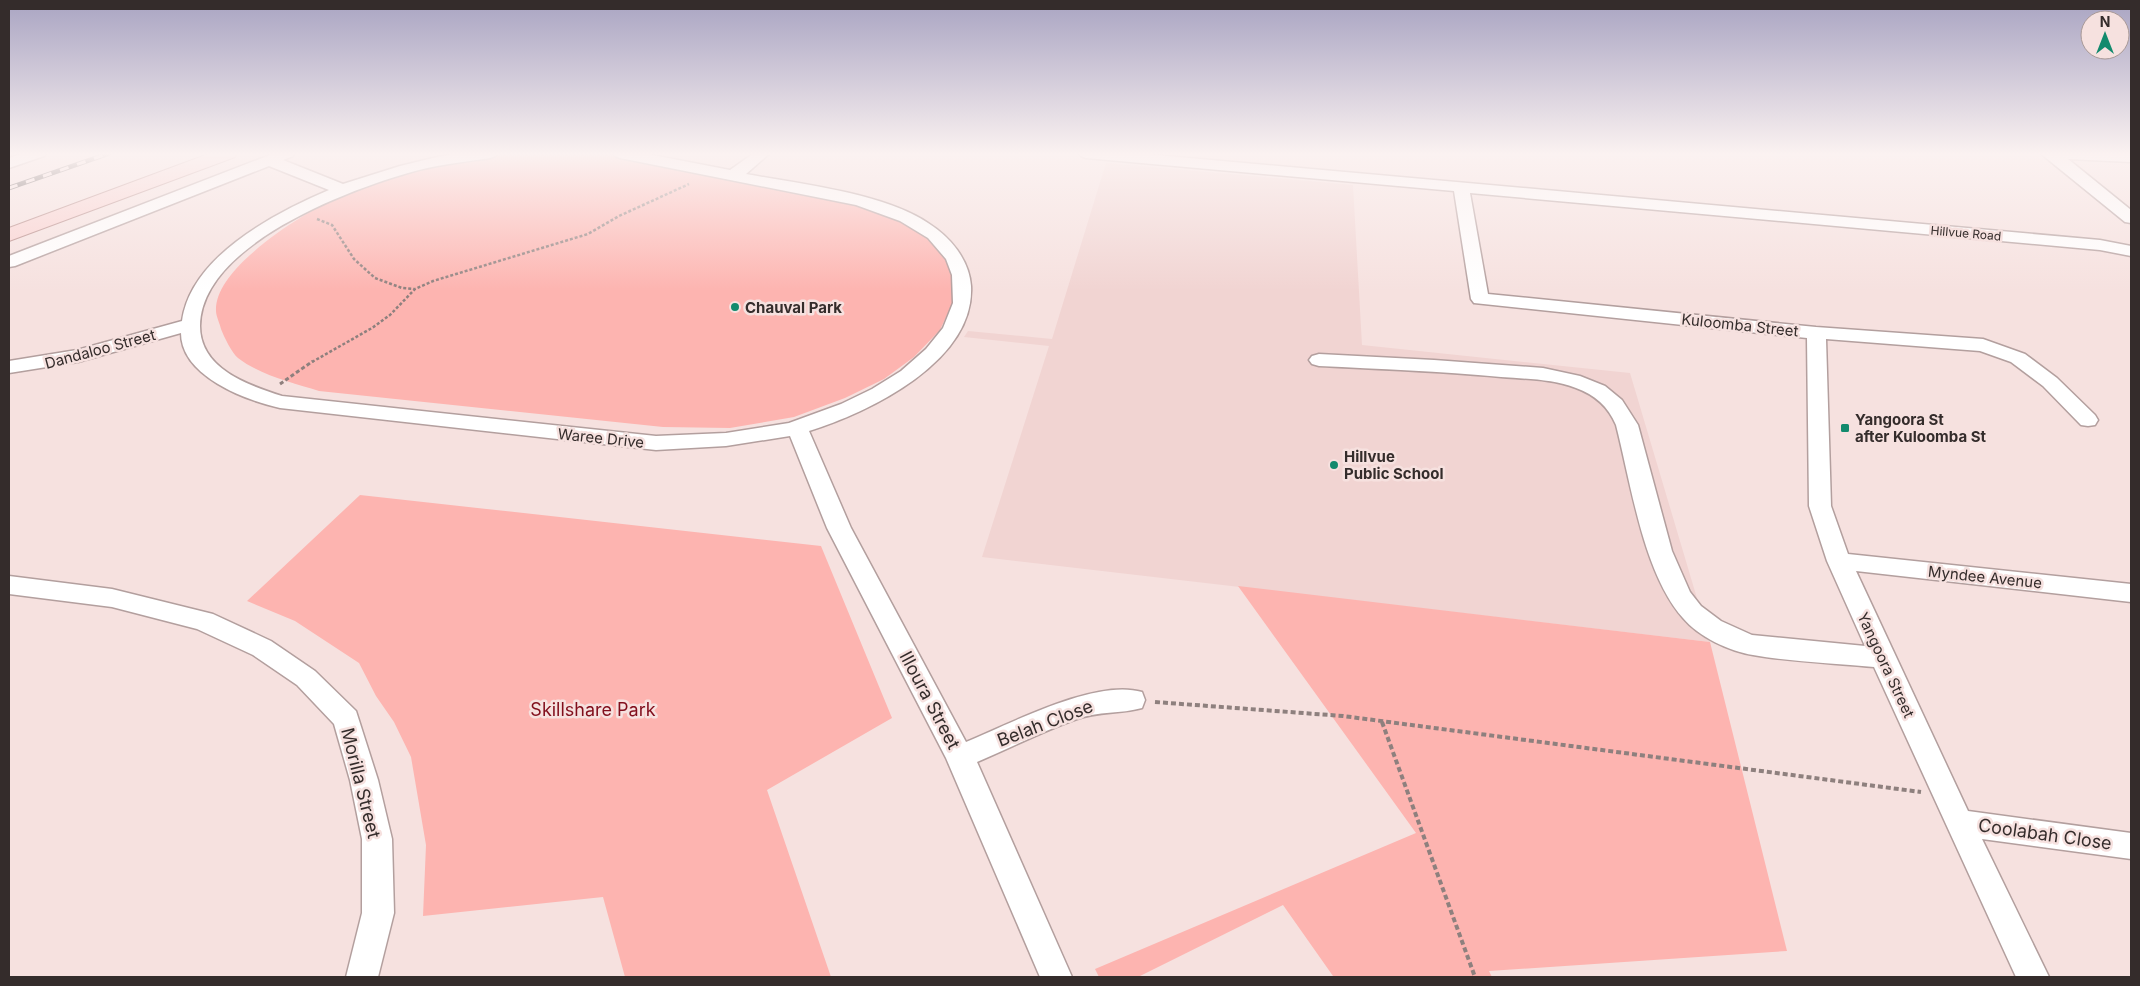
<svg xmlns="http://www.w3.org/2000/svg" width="2140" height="986" font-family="Inter,sans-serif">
	<rect width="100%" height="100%" fill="#f6e1df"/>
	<path fill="#f1d4d2" d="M1106,163L1353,185L1362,345L1630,373L1710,642L982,557L1049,346L964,337L968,331L1052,339Z"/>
	<path fill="#fdb4b0" d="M509,153L624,154L870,206L925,232L942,251L950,264L954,280L953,302L940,330L914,357L884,379L845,398L794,417L730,428L663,427L319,391C293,383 260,375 238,358C232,353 224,337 221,329C220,324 216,316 216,311C214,267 305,212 340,196C392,172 452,159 509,153Z
		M360,495L821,546L892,718L767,790L831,977H625L603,897L423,916L426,845L411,757L394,722L376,696L359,663L295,621L247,601Z
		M1238,586L1710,642L1787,951L1489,971L1492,977L1333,976L1283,905L1138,977H1099L1095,969L1416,833Z"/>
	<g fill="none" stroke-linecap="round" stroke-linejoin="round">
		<g stroke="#b39f9e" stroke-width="3">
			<path id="minor" d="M24,153H47L44,156L9,168V158Z
				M275,153H295L293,156L283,160L343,184L400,166L437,157L462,153H498L495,156L490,158C463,162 435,165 408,173C345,191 201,246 200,326C200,369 248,385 282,396L656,436L726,433L789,423L841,404L872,389L901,371L926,349L943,328L953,303L952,275L946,259L928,238L900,221L856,205L620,158L615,156L613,153H642L730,170L754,153H770L746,174C800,184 883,193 928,223C950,237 969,259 971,286C975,361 870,412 809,431L851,528L966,742C1010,724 1096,678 1142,692L1145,700L1142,708C1121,714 1098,711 1077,719C1043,731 1010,748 977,762L1072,977H1040L946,758L827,528L790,436L726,446L656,450L280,408C245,400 181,376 181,333L78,362L9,373V361L77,350L182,321C191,256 275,213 329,190L269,166L15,266L9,267V256Z
				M1078,153H1134L2100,240L2131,246V256L2100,250L1470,193L1488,294L1816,327L1983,339L2025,354L2057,378L2095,415L2098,420L2095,425L2088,426L2081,425L2043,386L2011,362L1980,351L1826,339L1831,506L1848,554L2131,584V602L1856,571L1968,811L2131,833V859L1982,839L2049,977H2016L1874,667C1834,663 1793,662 1753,655C1729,651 1699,637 1683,618C1643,573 1631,483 1616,425C1608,406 1595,395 1576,388C1553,379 1526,379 1501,377C1440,371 1380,369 1319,366L1312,364L1309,360L1312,356L1319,354L1434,360L1543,368L1580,376L1605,386L1622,400L1638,425L1672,551L1690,592L1701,606L1721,621L1752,635L1865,646L1827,561L1809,506L1807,338L1474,303L1471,299L1454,191L1086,158L1081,156Z
				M2040,153H2131V162L2068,159L2131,210V223L2125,222Z
				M9,576L112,589L213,614L271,641L315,671L356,711L378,780L392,839L394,913L378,977H346L362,913V839L350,780L334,724L297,685L253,655L197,629L112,607L9,594Z"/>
		</g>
		<g stroke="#b28481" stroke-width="2">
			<path id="major" d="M211,153H237L235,157L9,241V228Z"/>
		</g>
		<path stroke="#8e807e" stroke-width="2.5" stroke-dasharray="3 2" stroke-linecap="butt" d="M317,219L332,225L354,259L375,278L402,288L414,289
			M312,362L372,328L390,315L415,289L433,281L588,234L619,216L689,184"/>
		<path stroke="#8e807e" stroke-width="3" stroke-dasharray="4 2.5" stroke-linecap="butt" d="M280,384L313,361"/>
		<path stroke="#8e807e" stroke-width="4" stroke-dasharray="5 3" stroke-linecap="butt" d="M1155,702L1343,716L1921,792
			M1382,722L1475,977"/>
		<use href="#minor" fill="#fff" fill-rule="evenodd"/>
		<use href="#major" fill="#fad1d0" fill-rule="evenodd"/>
		<g stroke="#534948" stroke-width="4.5">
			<path id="rail" d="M9,188L110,153"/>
		</g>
		<use href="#rail" stroke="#f6e1df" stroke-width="3" stroke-dasharray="9" stroke-linecap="butt"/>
	</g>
	<linearGradient id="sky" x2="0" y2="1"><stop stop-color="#a9a4c2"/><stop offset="0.53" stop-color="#fbf2f1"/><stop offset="1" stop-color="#fbf2f1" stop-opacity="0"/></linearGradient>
	<rect width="2140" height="291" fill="url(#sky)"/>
	<g fill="#128a6d" stroke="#f6e1df" stroke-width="2">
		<circle cx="735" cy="307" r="5"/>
		<rect x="1840" y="423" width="10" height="10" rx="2.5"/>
		<circle cx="1334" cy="465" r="5"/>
	</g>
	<g text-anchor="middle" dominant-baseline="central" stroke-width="5" stroke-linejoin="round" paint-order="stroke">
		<g font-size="12" fill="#342c2b" stroke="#f6e1df">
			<text transform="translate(1966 233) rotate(5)">Hillvue Road</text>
		</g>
		<g font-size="15" font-weight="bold" fill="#342c2b" stroke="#f6e1df" text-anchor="start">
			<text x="745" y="307">Chauval Park</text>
			<text x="1855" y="419">Yangoora St<tspan x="1855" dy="17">after Kuloomba St</tspan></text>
			<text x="1344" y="456">Hillvue<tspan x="1344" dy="17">Public School</tspan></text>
		</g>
		<g font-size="15" fill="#342c2b" stroke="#f6e1df">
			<text transform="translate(1740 325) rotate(6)">Kuloomba Street</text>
			<text transform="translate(100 349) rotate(-15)">Dandaloo Street</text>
			<text transform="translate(601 438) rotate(6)">Waree Drive</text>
			<text transform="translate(1985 577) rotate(6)">Myndee Avenue</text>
			<text transform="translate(1886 665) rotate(65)">Yangoora Street</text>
		</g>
		<g font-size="18" fill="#342c2b" stroke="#f6e1df">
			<text transform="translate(930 700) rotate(62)">Illoura Street</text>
			<text transform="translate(1045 723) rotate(-21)">Belah Close</text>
			<text transform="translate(361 783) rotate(76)">Morilla Street</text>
			<text transform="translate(2045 834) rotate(8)">Coolabah Close</text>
		</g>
		<g font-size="18" fill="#810e1c" stroke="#f6e1df">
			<text x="593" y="709">Skillshare Park</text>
		</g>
	</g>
	<rect width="2140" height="986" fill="none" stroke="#342c2b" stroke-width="20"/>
	<g transform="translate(2105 35)"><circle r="24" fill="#f6e1df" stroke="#a89997"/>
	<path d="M0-4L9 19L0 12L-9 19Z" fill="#128a6d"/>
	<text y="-8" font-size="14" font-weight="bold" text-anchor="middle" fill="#342c2b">N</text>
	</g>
</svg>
